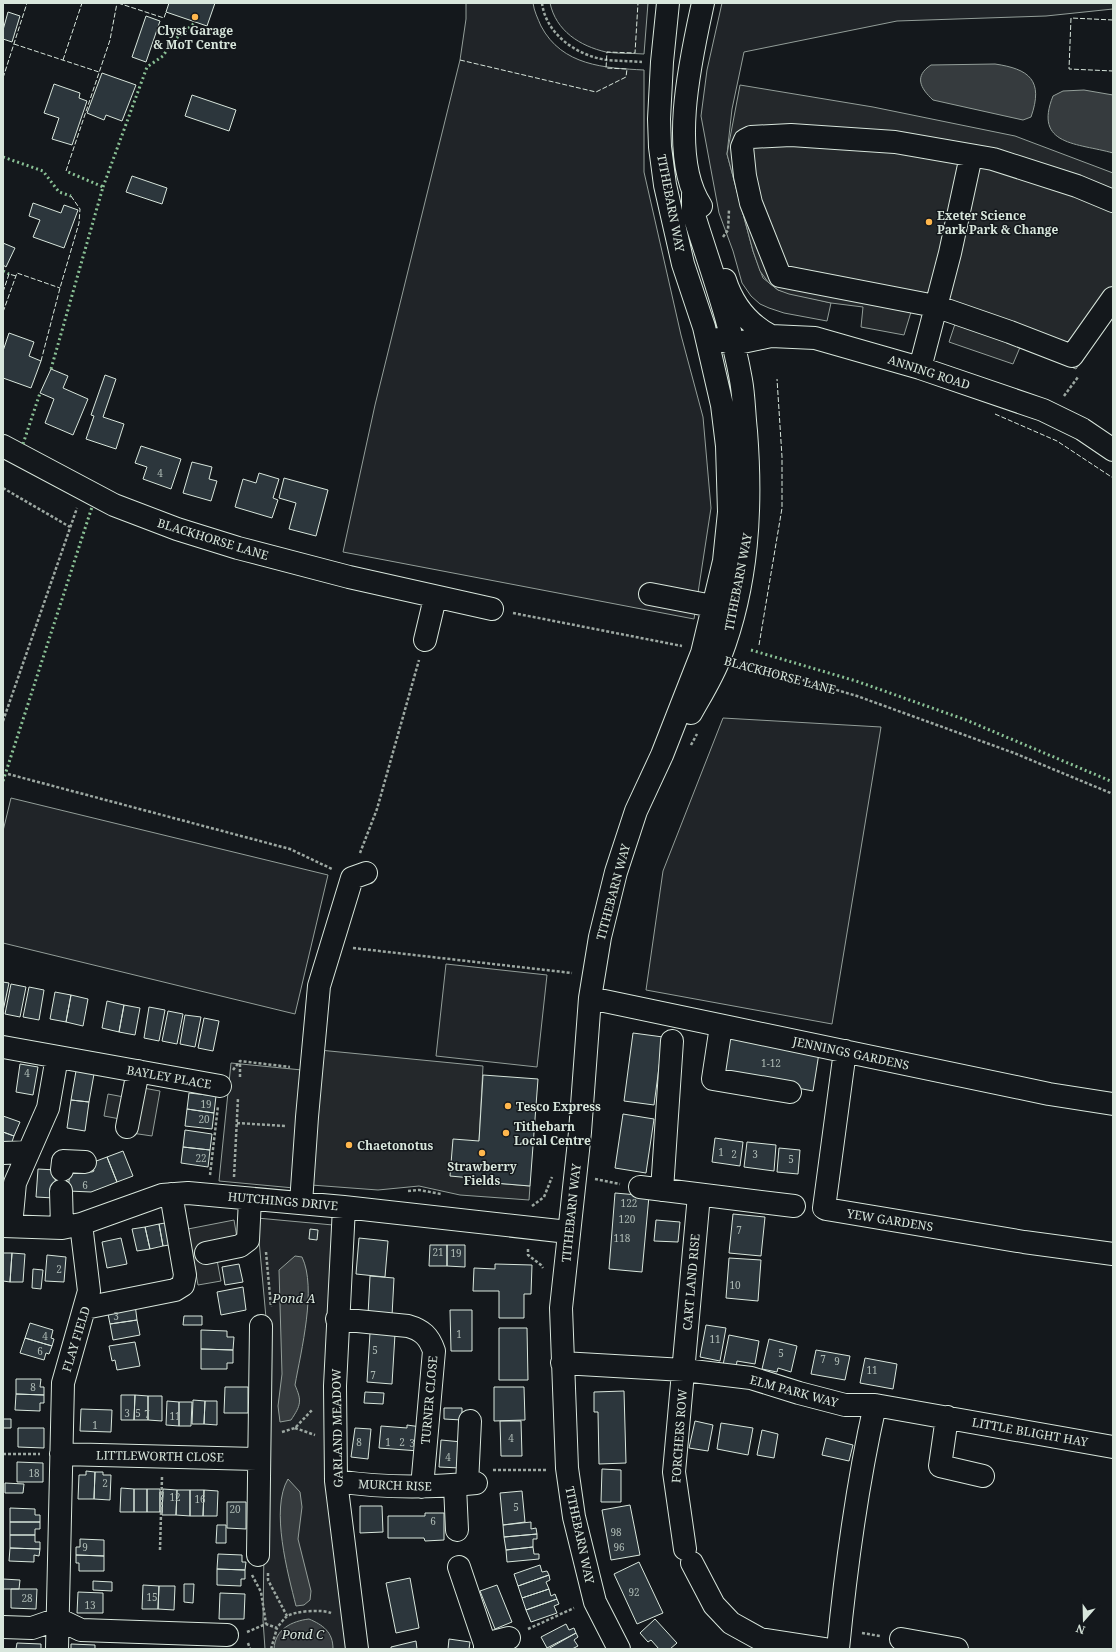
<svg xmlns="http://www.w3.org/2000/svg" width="1116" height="1652" font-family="'Noto Serif',serif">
	<rect width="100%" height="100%" fill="#14181c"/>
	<path fill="#202428" stroke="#939e99" d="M466,3H533C534,11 538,19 541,26C562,66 605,68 644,70V172L681,335L703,417L711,508L694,619L343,552L375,405L460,60L466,19Z
		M550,3H648L644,54C632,53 618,54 606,52C580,46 556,31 550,3Z
		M722,3H1113V9L1046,16L897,21L744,52L732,109L727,154L753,251L763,278L778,290L831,303L827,321L784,313L769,308L760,304L751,296L742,283L733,251L719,213L701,116L707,70Z
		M723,718L881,727L832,1024L646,990L663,871Z
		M11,798L328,875L295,1014L3,943V831Z
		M446,964L547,975L537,1067L436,1056Z
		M231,1063L302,1070L294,1188L219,1181Z
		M257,1218L333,1225L348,1649H265L263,1620L267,1329Z"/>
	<path fill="#24282b" stroke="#939e99" d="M740,85L873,107L1015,136L1113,173V310L1076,369L1021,345L1013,364L949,342L955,324L911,312L904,335L861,327L863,307L831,303L789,294L778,290L768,282L760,271L753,251L727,154Z
		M309,1049L483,1066L479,1141L482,1182L530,1186L529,1200L460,1195L419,1186L378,1190L311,1185Z
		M126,1085L160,1091L152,1136L118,1131L120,1119L104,1116L108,1094L124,1097Z
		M234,1220L240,1256L217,1260L221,1281L198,1285L188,1229Z"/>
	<path fill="#363b3e" stroke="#939e99" d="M995,64C1029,69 1044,80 1031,117L1023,120L933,100C920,88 914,76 931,65Z
		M1084,90L1113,95V153C1078,143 1033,146 1053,96L1063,91Z
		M295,1256L302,1257C317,1288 301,1351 295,1385C302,1401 301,1405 291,1420L280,1422L278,1406L282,1374L279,1270Z
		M288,1479L300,1492L302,1507L298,1539L311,1591L310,1600L304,1605L296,1606C288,1574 270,1509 288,1479Z
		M309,1619C323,1625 333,1632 333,1649H274C275,1629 292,1621 309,1619Z"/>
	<path fill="#2c363c" stroke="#d8e6dc" d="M169,3H215L207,26L166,12Z
		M8,12L20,16L12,42L3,39V30Z
		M146,16L160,21L146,62L132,57Z
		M102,73L136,85L122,121L106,115L104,120L87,113Z
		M54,84L80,93L79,98L87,101L72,145L52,139L59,118L44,113Z
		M192,95L236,110L229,131L185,116Z
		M132,176L167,188L162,204L126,192Z
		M33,203L61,213L64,205L78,210L64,248L33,237L40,220L29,216Z
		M3,243L15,248L6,267L3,265Z
		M9,333L34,342L29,356L41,361L31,388L3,378V351Z
		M51,369L68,376L63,388L88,399L73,435L45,423L54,399L40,393Z
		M105,375L116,379L103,417L124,424L116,449L86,439L94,416L91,415Z
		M141,446L181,459L171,489L143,479L147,467L135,463Z
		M192,462L212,467L209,479L217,481L211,501L183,493Z
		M259,473L279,479L273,498L278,500L272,518L235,507L243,479L256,483Z
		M284,478L328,490L316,536L289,529L296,503L279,498Z
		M3,982L9,983L3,1011Z
		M11,984L26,987L20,1017L5,1014Z
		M29,987L44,990L39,1020L23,1017Z
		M55,992L71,995L66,1022L50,1019Z
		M71,995L88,999L83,1026L66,1022Z
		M107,1001L124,1005L119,1032L102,1028Z
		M124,1005L140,1008L135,1035L119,1032Z
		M149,1007L165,1010L159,1041L144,1038Z
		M168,1011L183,1014L177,1044L162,1041Z
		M185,1015L201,1017L195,1047L180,1044Z
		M204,1018L219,1021L213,1051L198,1048Z
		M633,1033L663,1037L654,1105L624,1101Z
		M730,1038L819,1053L813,1091L724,1074Z
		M20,1064L38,1067L33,1095L16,1092Z
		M76,1071L94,1074L89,1102L71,1100Z
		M483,1075L538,1079L530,1186L482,1182V1179L450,1176L453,1139L479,1141Z
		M189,1093L216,1096L214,1113L187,1109Z
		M71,1100L89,1102L85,1131L67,1128Z
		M187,1109L214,1113L212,1129L185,1126Z
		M623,1114L654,1119L646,1173L615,1168Z
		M3,1116L20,1122L14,1136L3,1132Z
		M185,1130L212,1134L210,1150L183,1147Z
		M3,1132L14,1136L9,1150L3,1148Z
		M715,1138L743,1142L740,1166L712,1162Z
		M747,1142L776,1145L774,1171L744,1167Z
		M183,1147L210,1150L208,1167L181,1163Z
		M779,1148L800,1150L798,1174L777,1172Z
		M123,1151L133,1176L117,1182L107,1157Z
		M107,1157L117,1182L91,1192L68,1191L70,1170L92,1172L94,1171L91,1163Z
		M38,1169L56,1170L54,1198L36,1197Z
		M615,1193L649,1196L642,1272L609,1269Z
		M733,1214L765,1217L761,1256L729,1253Z
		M656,1220L680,1222L678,1242L654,1241Z
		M171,1222L175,1244L163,1246L159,1224Z
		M159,1224L163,1246L150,1249L145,1227Z
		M145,1227L150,1249L137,1251L132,1229Z
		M310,1229L318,1230L317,1240L309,1239Z
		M121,1238L127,1264L107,1268L102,1242Z
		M359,1238L388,1241L385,1277L356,1274Z
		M430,1245H447V1266H429Z
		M447,1245H465V1267L447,1266Z
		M3,1253H12L10,1282L3,1281Z
		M12,1253L25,1254L23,1282H10Z
		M47,1255L66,1257L64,1282L45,1281Z
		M729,1258L761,1260L758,1301L726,1298Z
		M239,1264L243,1282L225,1285L222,1267Z
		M495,1264L532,1265L531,1294H524V1318H499V1291H473L474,1268L495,1269Z
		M33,1269L43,1270L41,1289L32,1288Z
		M370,1276L394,1278L392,1316L368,1315Z
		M243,1287L246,1310L221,1315L217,1292Z
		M135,1304L137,1320L110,1324L107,1309Z
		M450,1310H472V1351H451Z
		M184,1316H202V1325H183Z
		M137,1320L140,1335L113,1340L110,1324Z
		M30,1323L53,1330L51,1338L54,1339L52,1346L25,1338Z
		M706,1325L726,1328L720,1361L700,1357Z
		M499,1328H527L528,1380H499Z
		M201,1330L227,1331V1337H234L233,1350L201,1349Z
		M370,1333L395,1334L392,1384L367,1382Z
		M729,1335L759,1341L755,1364L737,1361L736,1368L723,1365Z
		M25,1338L52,1346L49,1354L46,1353L44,1360L20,1353Z
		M769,1339L797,1346L791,1372L778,1368L777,1372L762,1369Z
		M135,1342L140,1366L117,1370L115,1360L112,1361L109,1346Z
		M201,1349L233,1350V1363H227V1369H201Z
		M816,1350L850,1356L845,1380L811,1374Z
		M865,1358L897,1364L893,1389L860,1383Z
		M16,1379H41L40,1387H44V1395L16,1394Z
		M225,1387H248V1413H224Z
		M494,1387H524L525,1420L494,1421Z
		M624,1391L626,1463L599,1464L598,1412H594V1392Z
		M365,1392L384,1393L383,1404L364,1403Z
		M16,1394L44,1395V1403H40V1411L15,1410Z
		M121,1395H135L134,1420H121Z
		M135,1395L148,1396V1420H134Z
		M148,1396H162V1421L148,1420Z
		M193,1400L205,1401L204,1424H192Z
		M167,1401L179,1402V1426L166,1425Z
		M205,1401H217V1425L204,1424Z
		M179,1402H192L191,1426H179Z
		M444,1408H462V1420L444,1419Z
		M81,1409L112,1410L111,1432L80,1431Z
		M3,1419H11V1428H3Z
		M500,1421H521L522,1456H501Z
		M695,1421L713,1425L708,1451L689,1448Z
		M721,1423L753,1428L748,1455L717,1449Z
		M407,1425L421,1427L419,1451L379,1448L381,1426L407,1428Z
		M18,1428H44V1448L18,1447Z
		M355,1428L371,1429L368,1459L351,1457Z
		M762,1430L778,1434L774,1458L757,1455Z
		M826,1438L853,1445L849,1461L822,1455Z
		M441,1440L462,1442L460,1468L439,1467Z
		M17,1462L43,1463V1482H17Z
		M602,1469L621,1470V1502H601Z
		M86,1471L95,1472L94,1499H78L79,1475H86Z
		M95,1472H103V1475H111L110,1500L94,1499Z
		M5,1483L24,1484L23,1493H5Z
		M121,1488L134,1489V1512H120Z
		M134,1489H147V1512H134Z
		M147,1489H160V1512H147Z
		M163,1489L177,1490L176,1515H162Z
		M177,1490H190V1516L176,1515Z
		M190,1490H204L203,1516H190Z
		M204,1490L218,1491L217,1516H203Z
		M522,1491L525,1522L503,1525L500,1493Z
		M160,1492H163L162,1513L160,1512Z
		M227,1502H246V1529L227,1528Z
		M630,1505L640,1555L611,1560L602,1510Z
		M360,1506H382L383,1532L360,1533Z
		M10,1508L35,1509V1515H40V1522H10Z
		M425,1513H444V1540L425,1541L424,1538H388V1516H425Z
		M10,1522H40V1529H35V1535H10Z
		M531,1522V1529L536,1528L537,1534L504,1537L503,1525Z
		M217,1525H226V1543H216Z
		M537,1534V1539H533V1547L506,1550L504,1537Z
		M10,1535H35V1542H40V1549L10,1548Z
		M80,1539L104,1540V1556L76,1555V1547H80Z
		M533,1547L534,1554H539V1559L507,1562L506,1550Z
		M10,1548L40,1549L39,1556L34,1555V1562L9,1561Z
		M218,1554L242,1555V1562H246L245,1570L217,1569Z
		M76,1555L104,1556V1571H79V1563H76Z
		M639,1562L663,1613L637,1624L614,1574Z
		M540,1565L542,1572L547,1571L549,1575L518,1586L514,1574Z
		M217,1569L245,1570V1579H241V1586L217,1585Z
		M549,1575L550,1580L546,1582L549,1589L522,1598L518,1586Z
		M410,1578L419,1628L396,1633L386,1583Z
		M3,1579L20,1580L19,1589H3Z
		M93,1581L112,1582V1591L93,1590Z
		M184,1584H194L193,1603L184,1602Z
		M143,1585L159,1586L158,1609H142Z
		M497,1585L512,1622L495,1629L480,1591Z
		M159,1586H175L174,1610L158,1609Z
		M11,1589H37L36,1609L11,1608Z
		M549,1589L551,1596L555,1594L557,1599L526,1610L522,1598Z
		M78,1592L103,1593V1613H77Z
		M220,1593L245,1594L244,1619H219Z
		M557,1599L559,1604L554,1606L557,1613L531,1622L526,1610Z
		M655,1619L677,1643L670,1649H659L651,1640L648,1642L640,1633Z
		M566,1624L569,1630L574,1628L576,1633L547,1648L541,1637Z
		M576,1633L578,1637L574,1640L578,1646L572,1649H548Z
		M449,1639L470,1642L469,1649H448Z
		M416,1641L417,1649H391V1647Z
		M17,1643L41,1644V1649H16Z
		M71,1644L95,1645V1649H71Z"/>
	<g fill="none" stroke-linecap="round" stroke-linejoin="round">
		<g stroke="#d8e6dc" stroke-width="24">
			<path id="minor" d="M1113,201L1077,186L993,159L895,142L791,135L751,137L745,140L742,147L745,176L751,203L780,276L935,306L1010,332L1072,356L1113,298
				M701,206C668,156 691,58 703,3
				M725,280C733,305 748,324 771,336
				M719,339L733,344L771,336L815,338L920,368L1043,410L1082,429L1113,450
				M920,368L950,253L971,156
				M3,446L114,505L177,529L238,548L349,577L492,609
				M650,594L728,609
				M425,640L435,598
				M691,713C701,695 713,676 720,657C748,584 752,508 746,431C744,414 744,396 741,380C731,323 710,267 693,212V194
				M590,998L1049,1094L1113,1104
				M721,1026L713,1079L790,1092
				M3,1047L220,1086
				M845,1051L824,1208L826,1209L1024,1242L1113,1254
				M127,1127L138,1071
				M3,1153L28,1152
				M62,1170L63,1161L85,1162
				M640,1187L794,1206
				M662,1190L672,1041
				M61,1191L62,1228
				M301,1203L307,1117L319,986L352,878L366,873
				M344,1207L335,1386L336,1481L357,1649
				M3,1226L62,1228L81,1224L162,1195L188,1193L344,1207L568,1232
				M11,1226L15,1183L48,1108L57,1057
				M206,1253L240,1246L248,1240L250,1199
				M85,1308L175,1290L183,1285L185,1275L171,1194
				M337,1319L408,1326C422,1330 429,1336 434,1351L422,1487
				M562,1363L684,1370L751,1378L799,1393L845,1405H875L1113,1447
				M947,1417L940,1466L983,1476
				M61,1454L259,1459
				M336,1481C383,1488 429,1488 476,1483
				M467,1484L470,1421
				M455,1486L457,1530
				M685,1549L674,1472L699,1195
				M258,1555L261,1326
				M692,1563L714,1605L731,1623L760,1639L825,1649
				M459,1567L485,1644V1649
				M3,1627L32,1628L58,1619L81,1630L227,1635
				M901,1639L957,1649
				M485,1644L509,1638
				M57,1649L63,1383L89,1291L81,1224
				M619,1649L595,1602L574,1517L567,1468L561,1308L580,1132L590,998L600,937L616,872L636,811L662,755L702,653L724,561L729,512L727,446L722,405L704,327L683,264L665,185L660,147L659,119L662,62L668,3
				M838,1649C846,1567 857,1485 875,1405"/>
		</g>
		<path stroke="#9da8a2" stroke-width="2.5" stroke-dasharray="3 2" stroke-linecap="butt" d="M542,3C546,35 578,56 607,60C619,61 630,61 642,62
			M723,237L728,230L729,210
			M1064,396L1078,377
			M3,488L70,527
			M513,613L682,646
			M740,664H748L857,696L1014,753L1113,794
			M3,721L77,508
			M691,745L697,734
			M8,774L290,849L332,869
			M360,853L377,809L419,660
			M353,948L572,973
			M233,1070L240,1061L290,1067
			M240,1077V1062
			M237,1123L285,1126
			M210,1175L218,1106
			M234,1177L238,1098
			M595,1179L620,1184
			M408,1191L419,1190L441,1194
			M532,1206L544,1197L552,1177
			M528,1249V1255L541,1265L543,1268
			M266,1252L271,1307
			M295,1428L315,1435
			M282,1432L295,1428L313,1409
			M3,1454H40
			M493,1470H546
			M160,1550L162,1477
			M268,1573V1580L287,1616
			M252,1575L261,1592L266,1624
			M528,1629L574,1608
			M247,1632L266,1624L277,1628C280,1624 283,1620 286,1617C293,1611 322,1609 331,1613
			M862,1633L880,1636
			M248,1643L250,1649
			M271,1649L277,1628"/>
		<use href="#minor" stroke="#14181c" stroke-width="22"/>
		<path stroke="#8ac095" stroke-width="3" stroke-dasharray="2 3" stroke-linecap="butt" d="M3,157L43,171L59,192L71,196
			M103,187L147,67L163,56L173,41L196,22
			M3,271L9,274
			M51,369L103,187L66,171
			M23,444L40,393
			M751,650L856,681L966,720L1113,782
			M3,781L92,507"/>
		<path stroke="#d8e6dc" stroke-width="1" stroke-dasharray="5 2" stroke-linecap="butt" d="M118,3L164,18L166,12
			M1113,20L1071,18L1069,69L1113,71
			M14,44L99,72
			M63,60L82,3
			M460,60L596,92L626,77L627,69L606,68L607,52L635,53L638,3
			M3,78L27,3
			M66,171L110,40L117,3
			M3,292L9,274L16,276
			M3,312L17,273L60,288
			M41,361L60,288L79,223L80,209L71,196
			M995,414L1057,441L1113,478
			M759,645L782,508V457L777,379"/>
	</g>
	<g fill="#ffb74d" stroke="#14181c" stroke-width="1.5">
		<circle cx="195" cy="17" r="4"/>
		<circle cx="929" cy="222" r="4"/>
		<circle cx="508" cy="1106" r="4"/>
		<circle cx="506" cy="1133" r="4"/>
		<circle cx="349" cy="1145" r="4"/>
		<circle cx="482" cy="1153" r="4"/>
	</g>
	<g text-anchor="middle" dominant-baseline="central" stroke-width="3" stroke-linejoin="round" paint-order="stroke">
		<g font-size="10" fill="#adbab4">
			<text x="160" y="473">4</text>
			<text x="771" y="1063">1-12</text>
			<text x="27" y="1073">4</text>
			<text x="206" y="1104">19</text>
			<text x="204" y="1119">20</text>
			<text x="721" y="1152">1</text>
			<text x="734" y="1154">2</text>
			<text x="755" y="1154">3</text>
			<text x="201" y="1158">22</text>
			<text x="791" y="1159">5</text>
			<text x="85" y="1185">6</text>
			<text x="629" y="1203">122</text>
			<text x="627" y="1219">120</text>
			<text x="739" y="1230">7</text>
			<text x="622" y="1238">118</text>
			<text x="438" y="1252">21</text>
			<text x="456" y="1253">19</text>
			<text x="59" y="1269">2</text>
			<text x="735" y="1285">10</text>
			<text x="116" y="1316">3</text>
			<text x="459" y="1334">1</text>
			<text x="45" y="1336">4</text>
			<text x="715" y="1339">11</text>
			<text x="375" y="1350">5</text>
			<text x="40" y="1351">6</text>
			<text x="781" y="1353">5</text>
			<text x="823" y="1359">7</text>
			<text x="837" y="1361">9</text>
			<text x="872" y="1370">11</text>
			<text x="373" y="1375">7</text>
			<text x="33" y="1387">8</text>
			<text x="127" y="1413">3</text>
			<text x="138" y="1413">5</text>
			<text x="147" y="1414">7</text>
			<text x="175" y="1416">11</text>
			<text x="95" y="1425">1</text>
			<text x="511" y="1438">4</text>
			<text x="359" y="1442">8</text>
			<text x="388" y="1442">1</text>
			<text x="402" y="1442">2</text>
			<text x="412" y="1443">3</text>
			<text x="448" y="1457">4</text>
			<text x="34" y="1473">18</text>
			<text x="105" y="1483">2</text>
			<text x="175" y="1497">12</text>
			<text x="200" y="1499">16</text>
			<text x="516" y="1507">5</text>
			<text x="235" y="1509">20</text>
			<text x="433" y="1521">6</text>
			<text x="616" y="1532">98</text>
			<text x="85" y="1547">9</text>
			<text x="619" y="1547">96</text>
			<text x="634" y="1592">92</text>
			<text x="152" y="1597">15</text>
			<text x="27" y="1598">28</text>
			<text x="90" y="1605">13</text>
		</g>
		<g font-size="12" font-weight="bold" fill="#d8e6dc" stroke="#14181c" text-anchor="start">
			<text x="195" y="30" text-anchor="middle">Clyst Garage<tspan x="195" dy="14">&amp; MoT Centre</tspan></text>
			<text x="937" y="215">Exeter Science<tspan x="937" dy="14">Park Park &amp; Change</tspan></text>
			<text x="516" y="1106">Tesco Express</text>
			<text x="514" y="1126">Tithebarn<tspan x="514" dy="14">Local Centre</tspan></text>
			<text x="357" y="1145">Chaetonotus</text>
			<text x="482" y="1166" text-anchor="middle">Strawberry<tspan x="482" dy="14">Fields</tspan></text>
		</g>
		<g font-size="12" fill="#d8e6dc" stroke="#14181c">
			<text transform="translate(671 203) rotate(79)">TITHEBARN WAY</text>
			<text transform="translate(929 372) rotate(18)">ANNING ROAD</text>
			<text transform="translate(213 539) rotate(17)">BLACKHORSE LANE</text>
			<text transform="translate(738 582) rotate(-79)">TITHEBARN WAY</text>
			<text transform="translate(780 675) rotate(15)">BLACKHORSE LANE</text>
			<text transform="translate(613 892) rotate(-75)">TITHEBARN WAY</text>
			<text transform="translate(851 1053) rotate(12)">JENNINGS GARDENS</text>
			<text transform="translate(169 1077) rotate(10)">BAYLEY PLACE</text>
			<text transform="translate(283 1201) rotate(5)">HUTCHINGS DRIVE</text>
			<text transform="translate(571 1213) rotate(-84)">TITHEBARN WAY</text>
			<text transform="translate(890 1220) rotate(9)">YEW GARDENS</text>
			<text transform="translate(691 1282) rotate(-85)">CART LAND RISE</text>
			<text transform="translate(76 1339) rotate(-73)">FLAY FIELD</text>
			<text transform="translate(794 1391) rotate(15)">ELM PARK WAY</text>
			<text transform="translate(429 1400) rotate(-85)">TURNER CLOSE</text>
			<text transform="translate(337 1428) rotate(-91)">GARLAND MEADOW</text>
			<text transform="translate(1030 1432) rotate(10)">LITTLE BLIGHT HAY</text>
			<text transform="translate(679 1436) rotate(-86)">FORCHERS ROW</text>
			<text transform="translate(160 1456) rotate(1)">LITTLEWORTH CLOSE</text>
			<text transform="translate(395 1485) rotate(2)">MURCH RISE</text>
			<text transform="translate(580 1535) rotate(78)">TITHEBARN WAY</text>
		</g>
		<g font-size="13" font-style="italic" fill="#d8e6dc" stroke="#14181c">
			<text x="294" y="1298">Pond A</text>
			<text x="303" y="1634">Pond C</text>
		</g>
	</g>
	<rect width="1116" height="1652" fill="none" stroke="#d8e6dc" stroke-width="8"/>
	<g transform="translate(1084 1620) rotate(200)" stroke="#14181c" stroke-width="3" paint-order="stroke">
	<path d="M0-3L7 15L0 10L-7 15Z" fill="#d8e6dc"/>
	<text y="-6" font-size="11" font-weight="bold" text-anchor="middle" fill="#d8e6dc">N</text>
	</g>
</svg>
